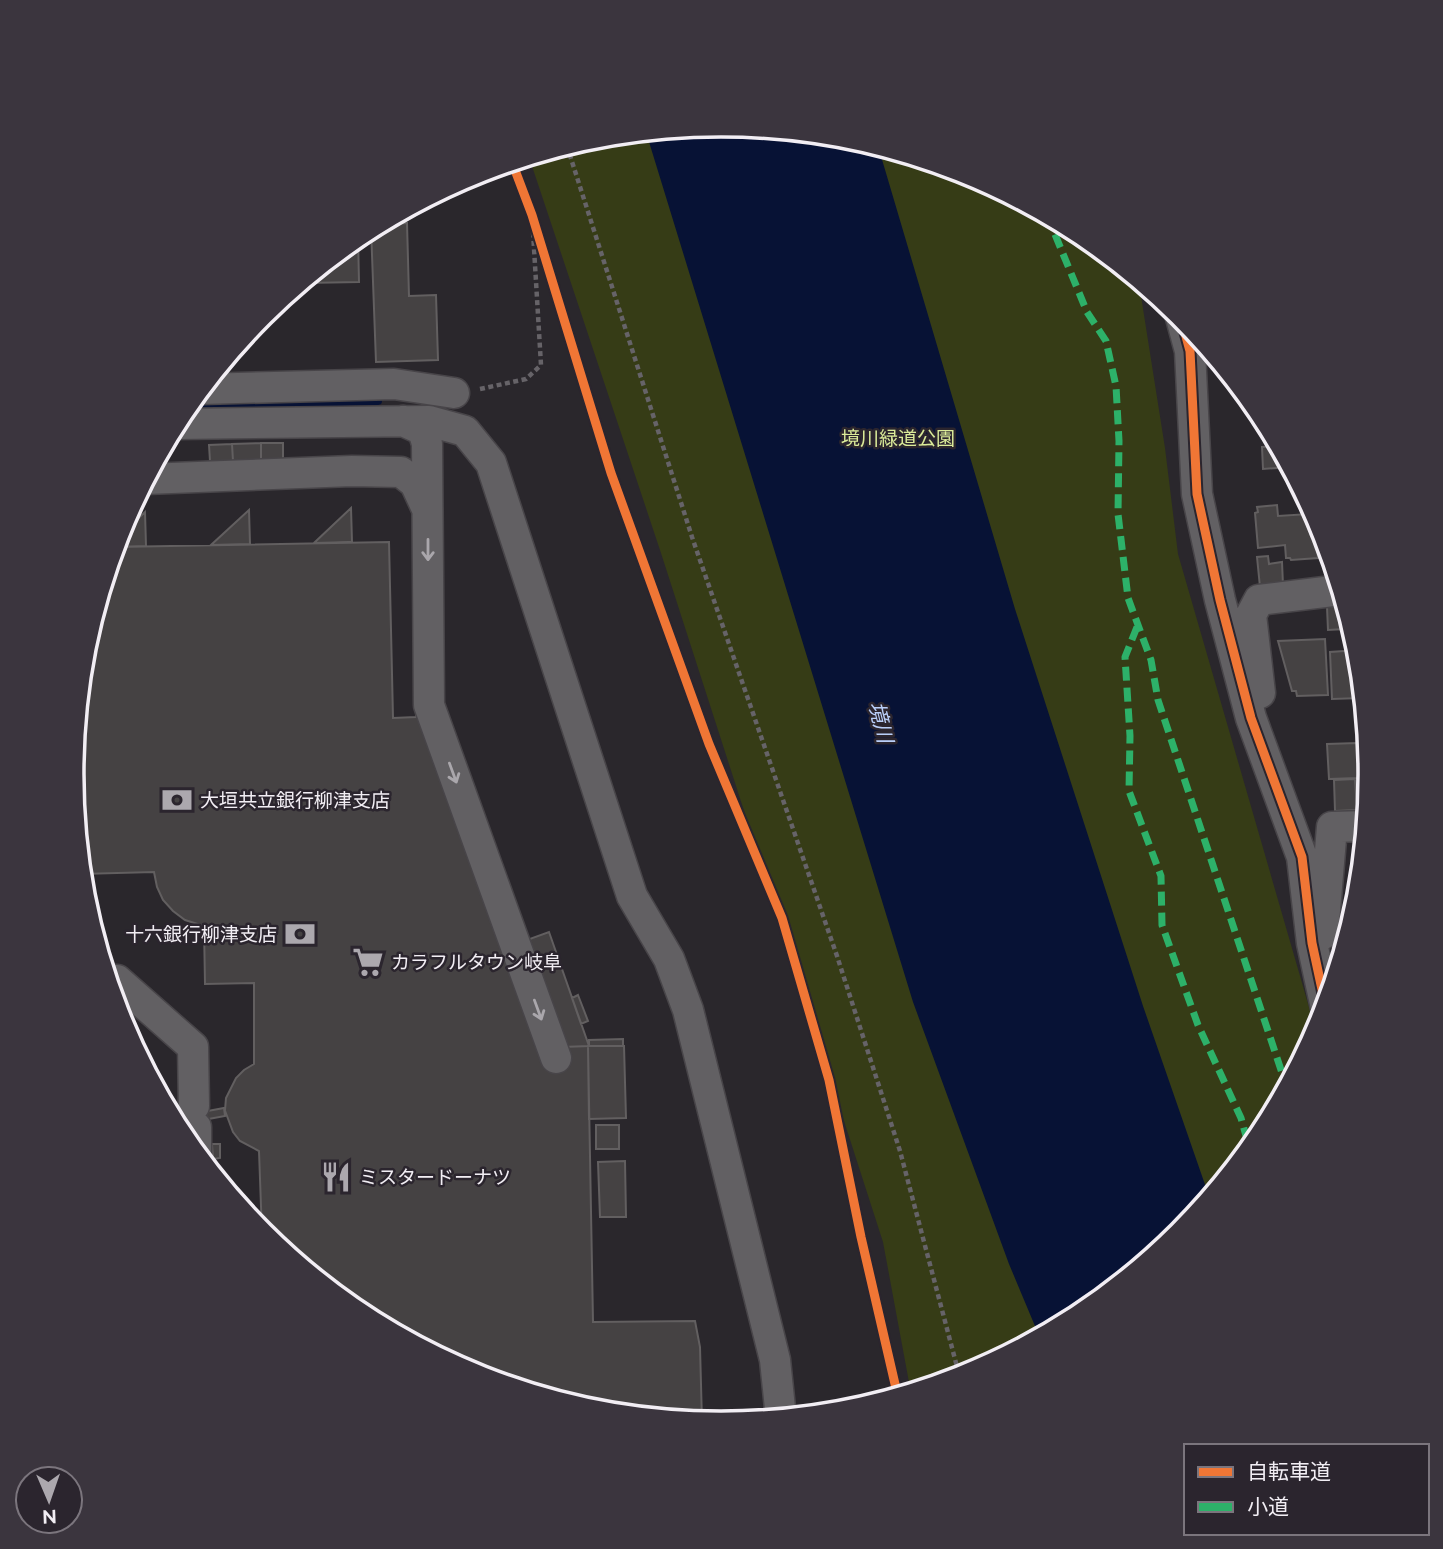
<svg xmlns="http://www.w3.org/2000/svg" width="1443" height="1549" font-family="Raleway,'Noto Sans JP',sans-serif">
	<rect width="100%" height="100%" fill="#2a272c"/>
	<path fill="#363c16" d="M722,125L849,137L971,174L1083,234L1127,271L1141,296L1165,448L1178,554L1311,1014L1319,1028L1262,1136L1181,1234L1082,1315L970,1375L911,1393L883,1242L660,550L529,157L595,137Z"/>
	<path fill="#071235" d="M722,125L849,137L878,146L1015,609L1143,1006L1210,1199L1181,1234L1082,1315L1040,1338L1009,1264L913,1002L646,132Z"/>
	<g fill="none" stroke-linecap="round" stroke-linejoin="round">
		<path stroke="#071235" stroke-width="8" d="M187,406L378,401"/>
	</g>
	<path fill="#454243" stroke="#625f60" stroke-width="2" d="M407,223L409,296L436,295L438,360L376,362L371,228L381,224Z
		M358,236L359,282L305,283V280Z
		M261,443H283V460H261Z
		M261,443V460L233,461L232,444Z
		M232,444L233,461H210L209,445Z
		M1279,446L1291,467L1263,469L1262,447Z
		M1277,505L1278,516L1309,514L1310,534L1312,538L1316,537L1318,558L1291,560L1290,558H1286L1285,545L1258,548L1255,513L1258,512L1257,507Z
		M351,508L352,542L314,543Z
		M249,510L250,544L211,545Z
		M145,512L146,546L115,547L118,538Z
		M389,542L393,718L416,717L414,627L562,1047L588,1046L593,1322L695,1321L700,1347L702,1422L594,1412L472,1375L360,1315L262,1234L259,1151L240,1141L233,1132L224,1108L225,1110L226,1098L236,1078L244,1070L254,1064V983L205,984L204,926L185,920L173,911L163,900L157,887L154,872L81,874L72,775L84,647L115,547Z
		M1268,556L1269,564L1282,562L1283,585L1260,587L1257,557Z
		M1344,606L1345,629L1328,630L1327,607Z
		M1325,639L1328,695L1297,696L1296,691H1292L1278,641Z
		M1359,650L1364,703H1361V698L1332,699L1330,652Z
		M1357,743L1358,778L1329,779L1327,744Z
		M1358,778H1371L1368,810H1358Z
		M1355,779L1357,810L1335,811L1334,780Z
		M1359,897L1354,917L1347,918L1346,898Z
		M549,932L589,1046L562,1047L524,941Z
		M578,995L588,1021L581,1024L572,998Z
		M623,1039V1046H589V1040Z
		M588,1046H624L626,1118L589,1119Z
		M224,1108L225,1116L203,1120L202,1112Z
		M206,1113L207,1122L175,1123L170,1114Z
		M596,1125H619V1149H596Z
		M212,1144H220V1158L213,1159Z
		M625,1161L626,1217H600L598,1162Z"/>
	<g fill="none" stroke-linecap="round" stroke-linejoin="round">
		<g stroke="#484549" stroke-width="33">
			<path id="minor" d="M1180,314L1190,351L1197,494L1220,600L1251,718L1302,857L1312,943L1326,1008
				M201,389L394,384L454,393
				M403,421L423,430L427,444L429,705L556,1058
				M176,424L429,421L465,431L491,463L632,896L669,959L688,1010L775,1360L781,1418
				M146,479L352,471L401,472L415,483L427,509
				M1260,693L1251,615L1259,600L1341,590
				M1323,934L1332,827L1366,826
				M108,980H117L193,1047L194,1106
				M196,1127V1153"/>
		</g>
		<path stroke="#666368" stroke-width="4.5" stroke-dasharray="5 3.5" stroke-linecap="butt" d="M567,146L692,537L837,956L900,1151L960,1378
			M480,389L526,379L541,365L532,215"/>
		<use href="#minor" stroke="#626063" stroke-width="30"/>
		<path stroke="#2db169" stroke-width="7" stroke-dasharray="14 7" stroke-linecap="butt" d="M1047,215L1087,312L1106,341L1116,386L1119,441L1118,514L1128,598L1151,660L1158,700L1287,1088
			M1137,627L1125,657L1130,736L1129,791L1161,876L1162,925L1198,1025L1241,1118L1250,1150"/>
		<g stroke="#2b252e" stroke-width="13">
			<path id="cycleway" d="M512,162L532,215L611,473L709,744L782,918L829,1080L861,1237L898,1397
				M1180,314L1190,351L1197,494L1220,600L1251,718L1302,857L1312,943L1326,1008"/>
		</g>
		<use href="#cycleway" stroke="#f07635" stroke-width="9"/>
	</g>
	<defs><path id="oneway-shaft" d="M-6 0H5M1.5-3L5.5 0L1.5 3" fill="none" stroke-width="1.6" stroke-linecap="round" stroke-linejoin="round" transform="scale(1.75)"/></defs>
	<g stroke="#aaa7ac">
		<use href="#oneway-shaft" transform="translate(428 550) rotate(90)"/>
		<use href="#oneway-shaft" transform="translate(453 773) rotate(70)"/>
		<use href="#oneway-shaft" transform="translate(538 1010) rotate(70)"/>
	</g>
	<defs>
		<g id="bank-bare" transform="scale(2.415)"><path d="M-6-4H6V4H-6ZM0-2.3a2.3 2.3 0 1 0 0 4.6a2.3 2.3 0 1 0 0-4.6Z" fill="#aca8ae" stroke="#2b252e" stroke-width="2.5" paint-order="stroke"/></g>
		<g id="supermarket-bare" transform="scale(2.415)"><path d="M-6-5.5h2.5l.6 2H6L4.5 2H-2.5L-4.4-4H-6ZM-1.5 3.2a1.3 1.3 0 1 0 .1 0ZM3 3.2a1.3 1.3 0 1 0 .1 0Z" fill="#aca8ae" stroke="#2b252e" stroke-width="2.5" paint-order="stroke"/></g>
		<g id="restaurant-bare" transform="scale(2.415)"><path d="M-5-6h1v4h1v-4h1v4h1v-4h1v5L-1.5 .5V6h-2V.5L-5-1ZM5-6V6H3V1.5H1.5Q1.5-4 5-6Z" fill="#aca8ae" stroke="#2b252e" stroke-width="2.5" paint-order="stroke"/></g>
	</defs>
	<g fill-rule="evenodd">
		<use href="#bank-bare" x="177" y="800"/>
		<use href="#bank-bare" x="300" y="934"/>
		<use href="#supermarket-bare" x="368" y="962"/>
		<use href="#restaurant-bare" x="336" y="1177"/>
	</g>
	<g text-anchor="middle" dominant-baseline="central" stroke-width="5" stroke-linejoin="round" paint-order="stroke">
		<g font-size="19" fill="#dbeb99" stroke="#2b252e">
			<text x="898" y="438">境川緑道公園</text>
		</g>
		<g font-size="19" fill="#f2eef4" stroke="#2b252e" text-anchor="start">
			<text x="200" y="800">大垣共立銀行柳津支店</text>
			<text x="277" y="934" text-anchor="end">十六銀行柳津支店</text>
			<text x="391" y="962">カラフルタウン岐阜</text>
			<text x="359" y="1177">ミスタードーナツ</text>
		</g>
		<g font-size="21" font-style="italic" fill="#b9cef8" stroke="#2b252e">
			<text transform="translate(881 722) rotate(76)">境川</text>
		</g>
	</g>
	<path d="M0 0H1443V1549H0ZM84 774a637 637 0 1 1 1274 0a637 637 0 1 1-1274 0Z" fill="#3b353e" fill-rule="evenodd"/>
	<path fill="none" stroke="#f2eef4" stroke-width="3.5" d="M84 774a637 637 0 1 1 1274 0a637 637 0 1 1-1274 0Z"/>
	<rect x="1184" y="1444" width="245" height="91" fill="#2b252e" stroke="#7b757d" stroke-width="2"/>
	<rect x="1198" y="1467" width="35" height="10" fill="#f07635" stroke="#7b757d" stroke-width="2"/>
	<text x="1247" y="1479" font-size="21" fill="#f2eef4">自転車道</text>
	<rect x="1198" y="1502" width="35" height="10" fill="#2db169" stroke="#7b757d" stroke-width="2"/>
	<text x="1247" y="1514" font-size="21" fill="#f2eef4">小道</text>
	<g transform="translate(49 1500) rotate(178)"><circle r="33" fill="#2b252e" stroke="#7b757d" stroke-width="2"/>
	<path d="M0-5L12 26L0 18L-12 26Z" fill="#aca8ae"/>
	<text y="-10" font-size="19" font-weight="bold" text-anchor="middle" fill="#f2eef4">N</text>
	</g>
</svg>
